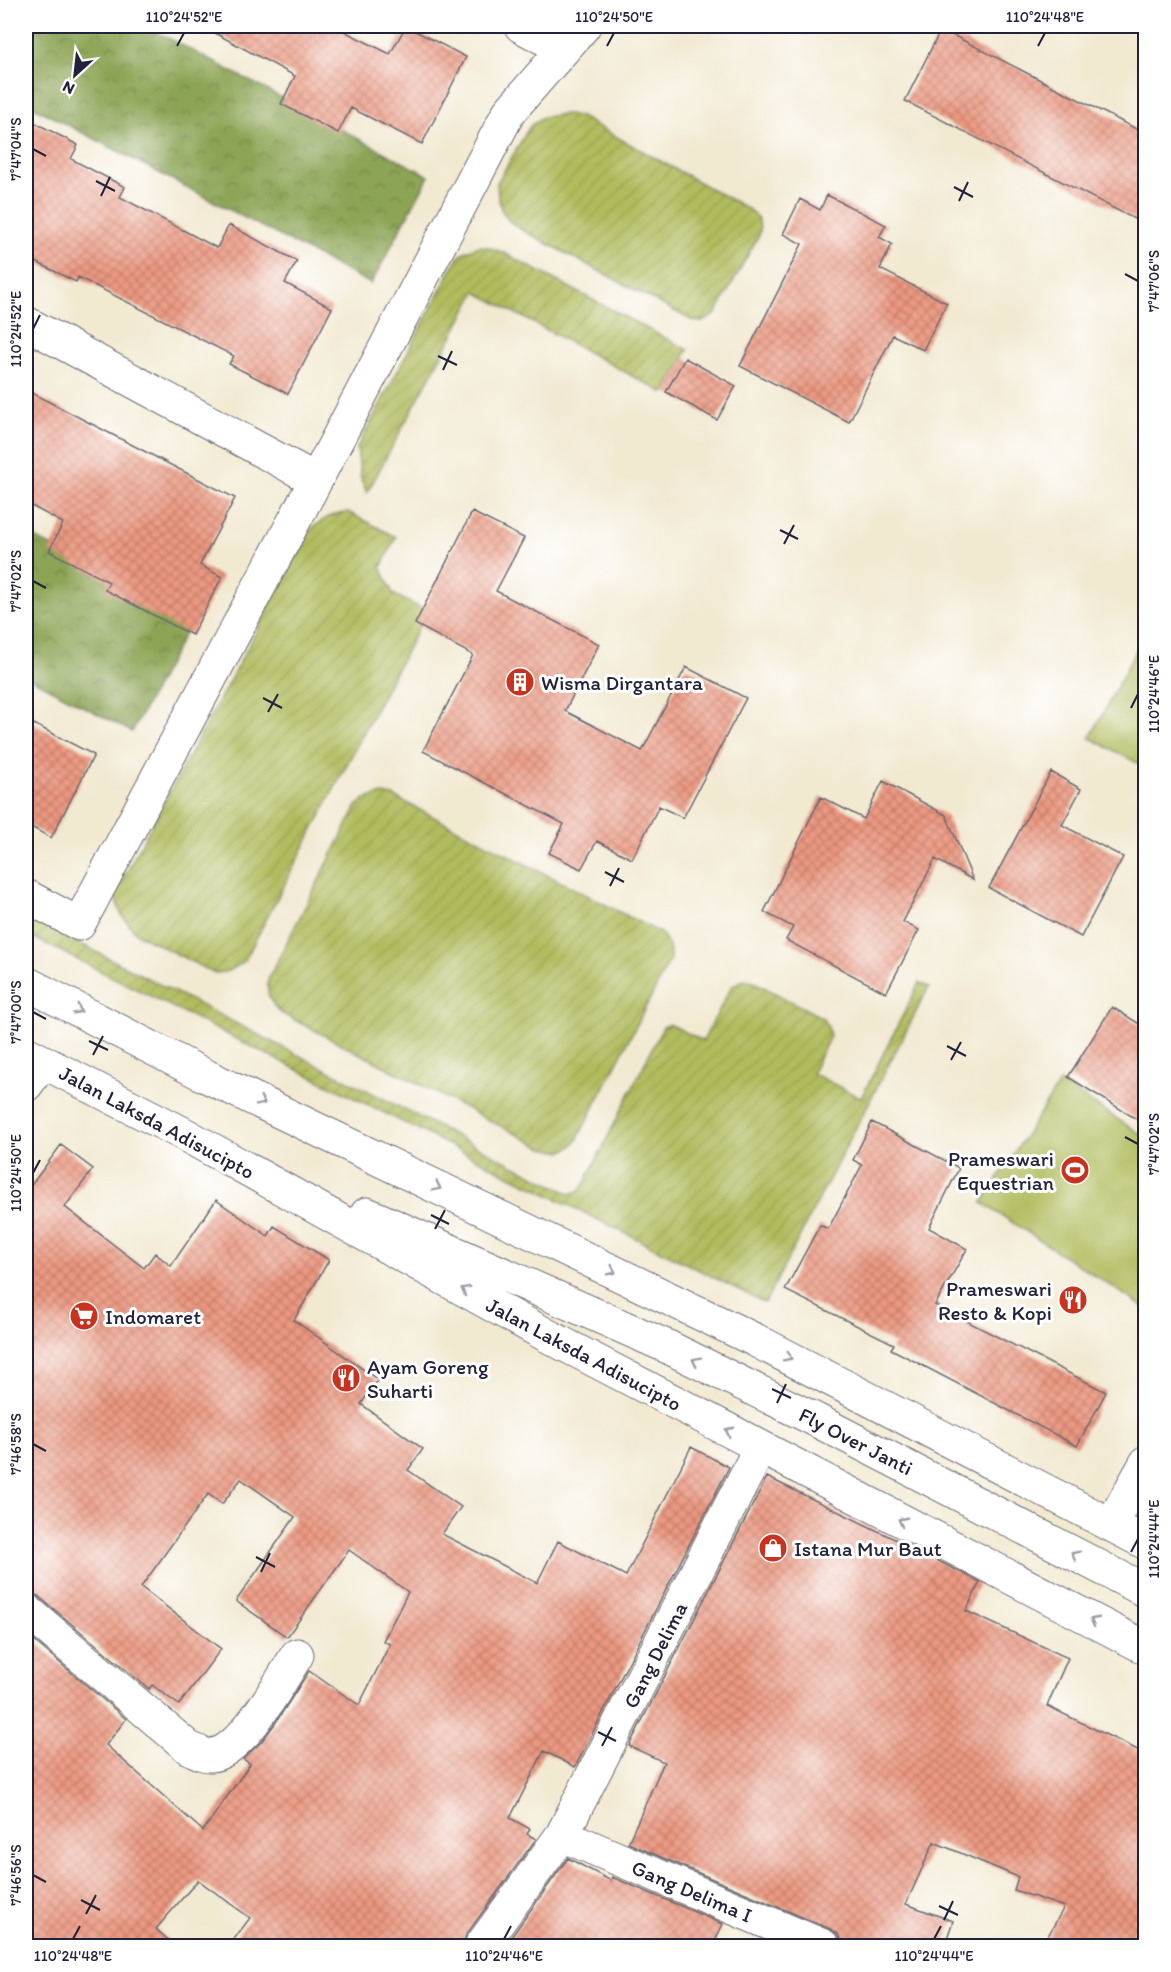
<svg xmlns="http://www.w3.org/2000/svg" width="1171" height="1972" font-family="Itim,sans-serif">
	<defs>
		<pattern id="forest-crowns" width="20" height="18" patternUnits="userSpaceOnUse" patternTransform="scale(1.5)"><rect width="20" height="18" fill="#8ca454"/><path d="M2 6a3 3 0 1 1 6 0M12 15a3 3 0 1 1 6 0" fill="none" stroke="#728547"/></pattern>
		<pattern id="garden-furrows" width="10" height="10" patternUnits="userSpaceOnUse" patternTransform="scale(1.5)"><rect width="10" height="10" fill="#b0bc5d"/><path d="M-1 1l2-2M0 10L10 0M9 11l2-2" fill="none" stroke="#97a152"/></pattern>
		<pattern id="building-cross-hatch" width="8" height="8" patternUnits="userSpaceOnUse" patternTransform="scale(1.5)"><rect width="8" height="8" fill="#ed9981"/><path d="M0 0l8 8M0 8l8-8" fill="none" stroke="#c07c6b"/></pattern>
	</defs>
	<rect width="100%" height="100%" fill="#fff"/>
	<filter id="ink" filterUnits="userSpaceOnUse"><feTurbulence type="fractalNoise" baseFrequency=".0167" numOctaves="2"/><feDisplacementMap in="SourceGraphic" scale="12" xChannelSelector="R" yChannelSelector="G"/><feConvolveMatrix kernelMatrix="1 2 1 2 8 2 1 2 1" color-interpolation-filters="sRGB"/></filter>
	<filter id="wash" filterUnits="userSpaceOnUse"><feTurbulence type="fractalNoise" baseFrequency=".008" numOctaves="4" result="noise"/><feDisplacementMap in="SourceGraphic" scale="24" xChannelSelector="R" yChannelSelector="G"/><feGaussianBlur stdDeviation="1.35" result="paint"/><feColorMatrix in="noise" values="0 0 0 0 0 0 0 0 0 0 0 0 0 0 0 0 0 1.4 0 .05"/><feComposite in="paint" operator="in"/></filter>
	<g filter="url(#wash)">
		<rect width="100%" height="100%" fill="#f2e9d1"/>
		<path fill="#b0bc5d" stroke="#696f4c" stroke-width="1.5" d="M1145,633V767L1090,738Z
			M1060,1082L1145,1137V1308L982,1203Z"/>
		<path fill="url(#forest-crowns)" stroke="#576348" stroke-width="1.5" d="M26,26H146L429,176L371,284L26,103Z
			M26,533L191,621L132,732L26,676Z"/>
		<path fill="url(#garden-furrows)" stroke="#696f4c" stroke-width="1.5" d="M567,114L581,117L593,124L748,209C757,216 761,222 760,233L715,315L702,322L693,321L520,229L508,220L501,209L498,197L497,183L530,126L542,117Z
			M479,246L488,247L504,253L688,350L664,393L476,292L367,493L361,479L357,448L457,259L464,252Z
			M348,512L396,537L381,567L393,594L427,611L245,960C235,969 227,973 213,973L136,933L122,916L114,895L312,528L330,516Z
			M383,794L393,796L659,932C668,940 671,948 670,960L577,1140L571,1147L562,1152L543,1148L281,1013C269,1003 265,992 269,977L357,806L365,799Z
			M26,916L570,1194L578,1191L583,1186L663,1027L670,1024L703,1041L731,987L740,981L750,980L823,1018L828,1027L830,1036L812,1073L861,1098L919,983L929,987L765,1303L26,934Z"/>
		<g id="blocks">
			<path fill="url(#building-cross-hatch)" d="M202,26H334L390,54L406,26L466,57L422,144L351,108L338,133L281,104L295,76Z
				M941,29L1146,134V225L905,101Z
				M26,118L78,145L71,159L125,187L120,197L217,248L229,225L297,261L285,283L332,308L288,394L229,364L234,356L78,277L76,282L26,257Z
				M827,195L886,225L879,237L892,244L880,269L947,303L923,350L893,335L849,422L740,366L802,244L783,234L800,199L820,210Z
				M685,358L736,386L717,420L666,392Z
				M26,390L235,498L200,565L222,577L192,635L105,590L109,582L49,551L63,523L26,503Z
				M472,512L524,538L496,591L599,644L565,711L642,751L686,667L746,698L683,818L659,806L632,859L597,841L581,869L549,853L564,824L423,751L473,655L415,624Z
				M26,720L94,755L51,838L26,824Z
				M1051,772L1081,789L1062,825L1123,857L1081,937L989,888Z
				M883,781L946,815L973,880L935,859L903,922L919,930L886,993L786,940L793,927L764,912L821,797L864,819Z
				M1112,1007L1146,1028V1125L1068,1077Z
				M872,1122L959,1168L929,1228L967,1249L935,1305L1106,1392L1077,1446L891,1349L894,1344L785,1290L820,1225L828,1229L862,1165L853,1160Z
				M61,1145L93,1169L65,1207L144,1268L155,1253L171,1266L216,1200L268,1236L274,1226L329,1260L294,1320L378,1380L361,1404L423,1449L408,1470L461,1507L442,1534L537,1583L558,1541L626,1576L691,1447L729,1467L575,1767L544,1751L510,1818L530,1829L527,1834L536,1839L466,1935L463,1947H228L250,1918L198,1880L156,1929L176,1947H26V1634L126,1719L106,1745L203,1831L250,1764L243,1759L261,1742L274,1725L309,1671L359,1705L390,1644L383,1641L408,1592L349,1550L287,1637L236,1601L295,1517L241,1479L222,1504L208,1494L141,1587L221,1649L179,1705L152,1685L149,1689L38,1596L26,1592V1192Z
				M767,1477L907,1545L980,1582L966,1611L1068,1658L1047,1706L1146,1754V1947H1042L1064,1907L1014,1890L1018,1877L934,1842L906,1904L953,1921L944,1947H857L840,1939L838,1934L830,1929L628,1843L664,1762L629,1746Z
				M568,1858L611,1881L612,1877L723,1924L712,1947H504Z"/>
		</g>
	</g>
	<g filter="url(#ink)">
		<use href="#blocks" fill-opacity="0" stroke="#6b6870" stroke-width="1.5"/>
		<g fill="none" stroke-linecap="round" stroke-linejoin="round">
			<g stroke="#6b6870" stroke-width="35">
				<path id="minor" d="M521,26L564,49
					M26,323L316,480
					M26,896L79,924L316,480L509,112L584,26
					M26,1085L43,1062
					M1111,1525L1146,1463
					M26,1610L189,1748C195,1750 204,1756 211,1755C242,1753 281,1680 297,1655
					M562,1835L823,1946
					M481,1946L562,1835L760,1448"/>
			</g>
			<g stroke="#6b6870" stroke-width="35">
				<path id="highway" d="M26,983L208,1077L755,1340L1146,1543
					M26,1053L182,1133L548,1336L1146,1648
					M367,1214L666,1346L812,1418L1146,1591"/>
			</g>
			<use href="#minor" stroke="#fff" stroke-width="33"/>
			<use href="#highway" stroke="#fff" stroke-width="33"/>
		</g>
		<defs><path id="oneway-chevron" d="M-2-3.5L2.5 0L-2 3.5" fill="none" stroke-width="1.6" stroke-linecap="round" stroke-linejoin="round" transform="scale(1.5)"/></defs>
		<g stroke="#9c9ca7">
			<use href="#oneway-chevron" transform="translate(78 1010) rotate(27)"/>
			<use href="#oneway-chevron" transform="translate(261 1102) rotate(26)"/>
			<use href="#oneway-chevron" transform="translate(437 1187) rotate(26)"/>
			<use href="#oneway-chevron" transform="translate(612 1271) rotate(26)"/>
			<use href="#oneway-chevron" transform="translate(465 1290) rotate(-151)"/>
			<use href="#oneway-chevron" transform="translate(788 1357) rotate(27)"/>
			<use href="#oneway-chevron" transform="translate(696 1361) rotate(-154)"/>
			<use href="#oneway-chevron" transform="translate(729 1431) rotate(-152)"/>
			<use href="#oneway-chevron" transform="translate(902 1521) rotate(-152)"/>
			<use href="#oneway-chevron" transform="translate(1075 1555) rotate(-153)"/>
			<use href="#oneway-chevron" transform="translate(1094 1621) rotate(-152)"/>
		</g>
	</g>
	<path fill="none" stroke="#22223b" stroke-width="2" d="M177,46L184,33M607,46L614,33M1038,46L1045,33M33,149L46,156M96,181L115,191M954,187L973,197M101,196L110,177M959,201L968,182M1125,274L1138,281M33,329L40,315M438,356L457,365M443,370L452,351M780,530L798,539M784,544L794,525M33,581L46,588M263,698L282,708M1131,708L1138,694M268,712L278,694M605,872L624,882M610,886L619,868M33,1012L46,1019M89,1041L108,1050M947,1046L966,1056M93,1055L103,1036M951,1060L961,1042M1125,1137L1138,1144M33,1173L40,1160M431,1215L449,1224M435,1229L445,1210M772,1389L791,1398M777,1403L786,1384M33,1444L46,1451M1131,1552L1138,1539M256,1557L275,1567M261,1572L270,1553M598,1732L616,1741M602,1746L612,1727M33,1875L46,1882M81,1900L100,1910M939,1906L958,1915M86,1914L96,1895M944,1920L953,1901M73,1939L80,1926M504,1939L511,1926M934,1939L941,1926"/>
	<defs>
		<g id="building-disc" transform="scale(1.5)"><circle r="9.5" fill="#c8321e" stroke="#fff"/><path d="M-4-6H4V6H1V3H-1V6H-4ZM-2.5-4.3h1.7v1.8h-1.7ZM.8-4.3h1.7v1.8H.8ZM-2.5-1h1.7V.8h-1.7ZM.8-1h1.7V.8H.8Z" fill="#fff"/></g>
		<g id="stadium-disc" transform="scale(1.5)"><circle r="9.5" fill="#c8321e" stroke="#fff"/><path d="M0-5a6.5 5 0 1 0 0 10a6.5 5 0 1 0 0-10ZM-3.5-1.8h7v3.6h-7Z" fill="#fff"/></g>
		<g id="restaurant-disc" transform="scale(1.5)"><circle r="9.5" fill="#c8321e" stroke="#fff"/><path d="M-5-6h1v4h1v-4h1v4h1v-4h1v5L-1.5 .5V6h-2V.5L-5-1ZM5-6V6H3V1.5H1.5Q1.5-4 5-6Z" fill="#fff"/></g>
		<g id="supermarket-disc" transform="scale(1.5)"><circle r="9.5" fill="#c8321e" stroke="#fff"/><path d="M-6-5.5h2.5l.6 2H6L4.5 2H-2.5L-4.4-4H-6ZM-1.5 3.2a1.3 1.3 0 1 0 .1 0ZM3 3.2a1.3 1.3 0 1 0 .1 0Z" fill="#fff"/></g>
		<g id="shop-disc" transform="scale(1.5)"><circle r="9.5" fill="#c8321e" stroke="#fff"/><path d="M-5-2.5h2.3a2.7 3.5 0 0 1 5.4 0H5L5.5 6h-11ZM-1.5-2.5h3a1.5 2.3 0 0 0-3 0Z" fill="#fff"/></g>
	</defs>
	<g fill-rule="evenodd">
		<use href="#building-disc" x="520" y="682"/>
		<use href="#stadium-disc" x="1075" y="1170"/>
		<use href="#restaurant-disc" x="1073" y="1300"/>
		<use href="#supermarket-disc" x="84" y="1316"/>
		<use href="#restaurant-disc" x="346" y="1378"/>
		<use href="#shop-disc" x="773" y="1548"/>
	</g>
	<g text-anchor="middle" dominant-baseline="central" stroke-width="6" stroke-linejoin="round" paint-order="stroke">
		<g font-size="21" fill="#22223b" stroke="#fff" text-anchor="start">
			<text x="541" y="682">Wisma Dirgantara</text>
			<text x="1054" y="1158" text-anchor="end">Prameswari<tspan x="1054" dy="24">Equestrian</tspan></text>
			<text x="1052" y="1288" text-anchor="end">Prameswari<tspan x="1052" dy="24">Resto &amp; Kopi</tspan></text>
			<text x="105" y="1316">Indomaret</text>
			<text x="367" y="1366">Ayam Goreng<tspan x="367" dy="24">Suharti</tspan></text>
			<text x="794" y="1548">Istana Mur Baut</text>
		</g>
		<g font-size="21" fill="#22223b" stroke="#fff">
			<text transform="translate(157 1122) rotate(28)">Jalan Laksda Adisucipto</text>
			<text transform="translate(584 1354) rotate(28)">Jalan Laksda Adisucipto</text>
			<text transform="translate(856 1441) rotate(27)">Fly Over Janti</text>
			<text transform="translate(655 1655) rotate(-63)">Gang Delima</text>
			<text transform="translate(692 1891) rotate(23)">Gang Delima I</text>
		</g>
	</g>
	<rect width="1171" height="1972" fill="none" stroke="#fff" stroke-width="66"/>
	<g transform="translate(75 75) rotate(207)" stroke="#ffffff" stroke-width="4.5" paint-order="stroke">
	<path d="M0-4.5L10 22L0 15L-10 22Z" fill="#22223b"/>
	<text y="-9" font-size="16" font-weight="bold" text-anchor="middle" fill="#22223b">N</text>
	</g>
	<rect x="33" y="33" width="1105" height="1906" fill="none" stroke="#22223b" stroke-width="2"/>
	<g font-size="15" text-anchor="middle" fill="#22223b">
		<text x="184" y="22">110°24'52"E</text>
		<text x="614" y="22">110°24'50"E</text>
		<text x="1045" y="22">110°24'48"E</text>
		<text transform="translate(16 149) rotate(-90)" y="5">7°47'04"S</text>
		<text transform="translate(1154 281) rotate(-90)" y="5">7°47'06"S</text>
		<text transform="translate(16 329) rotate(-90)" y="5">110°24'52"E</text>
		<text transform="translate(16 581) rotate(-90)" y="5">7°47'02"S</text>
		<text transform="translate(1154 694) rotate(-90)" y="5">110°24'46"E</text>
		<text transform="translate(16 1012) rotate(-90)" y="5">7°47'00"S</text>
		<text transform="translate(1154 1144) rotate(-90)" y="5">7°47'02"S</text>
		<text transform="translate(16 1173) rotate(-90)" y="5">110°24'50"E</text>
		<text transform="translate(16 1444) rotate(-90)" y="5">7°46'58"S</text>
		<text transform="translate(1154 1539) rotate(-90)" y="5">110°24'44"E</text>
		<text transform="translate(16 1875) rotate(-90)" y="5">7°46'56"S</text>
		<text x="73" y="1961">110°24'48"E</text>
		<text x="504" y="1961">110°24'46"E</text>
		<text x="934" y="1961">110°24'44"E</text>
	</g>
</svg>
